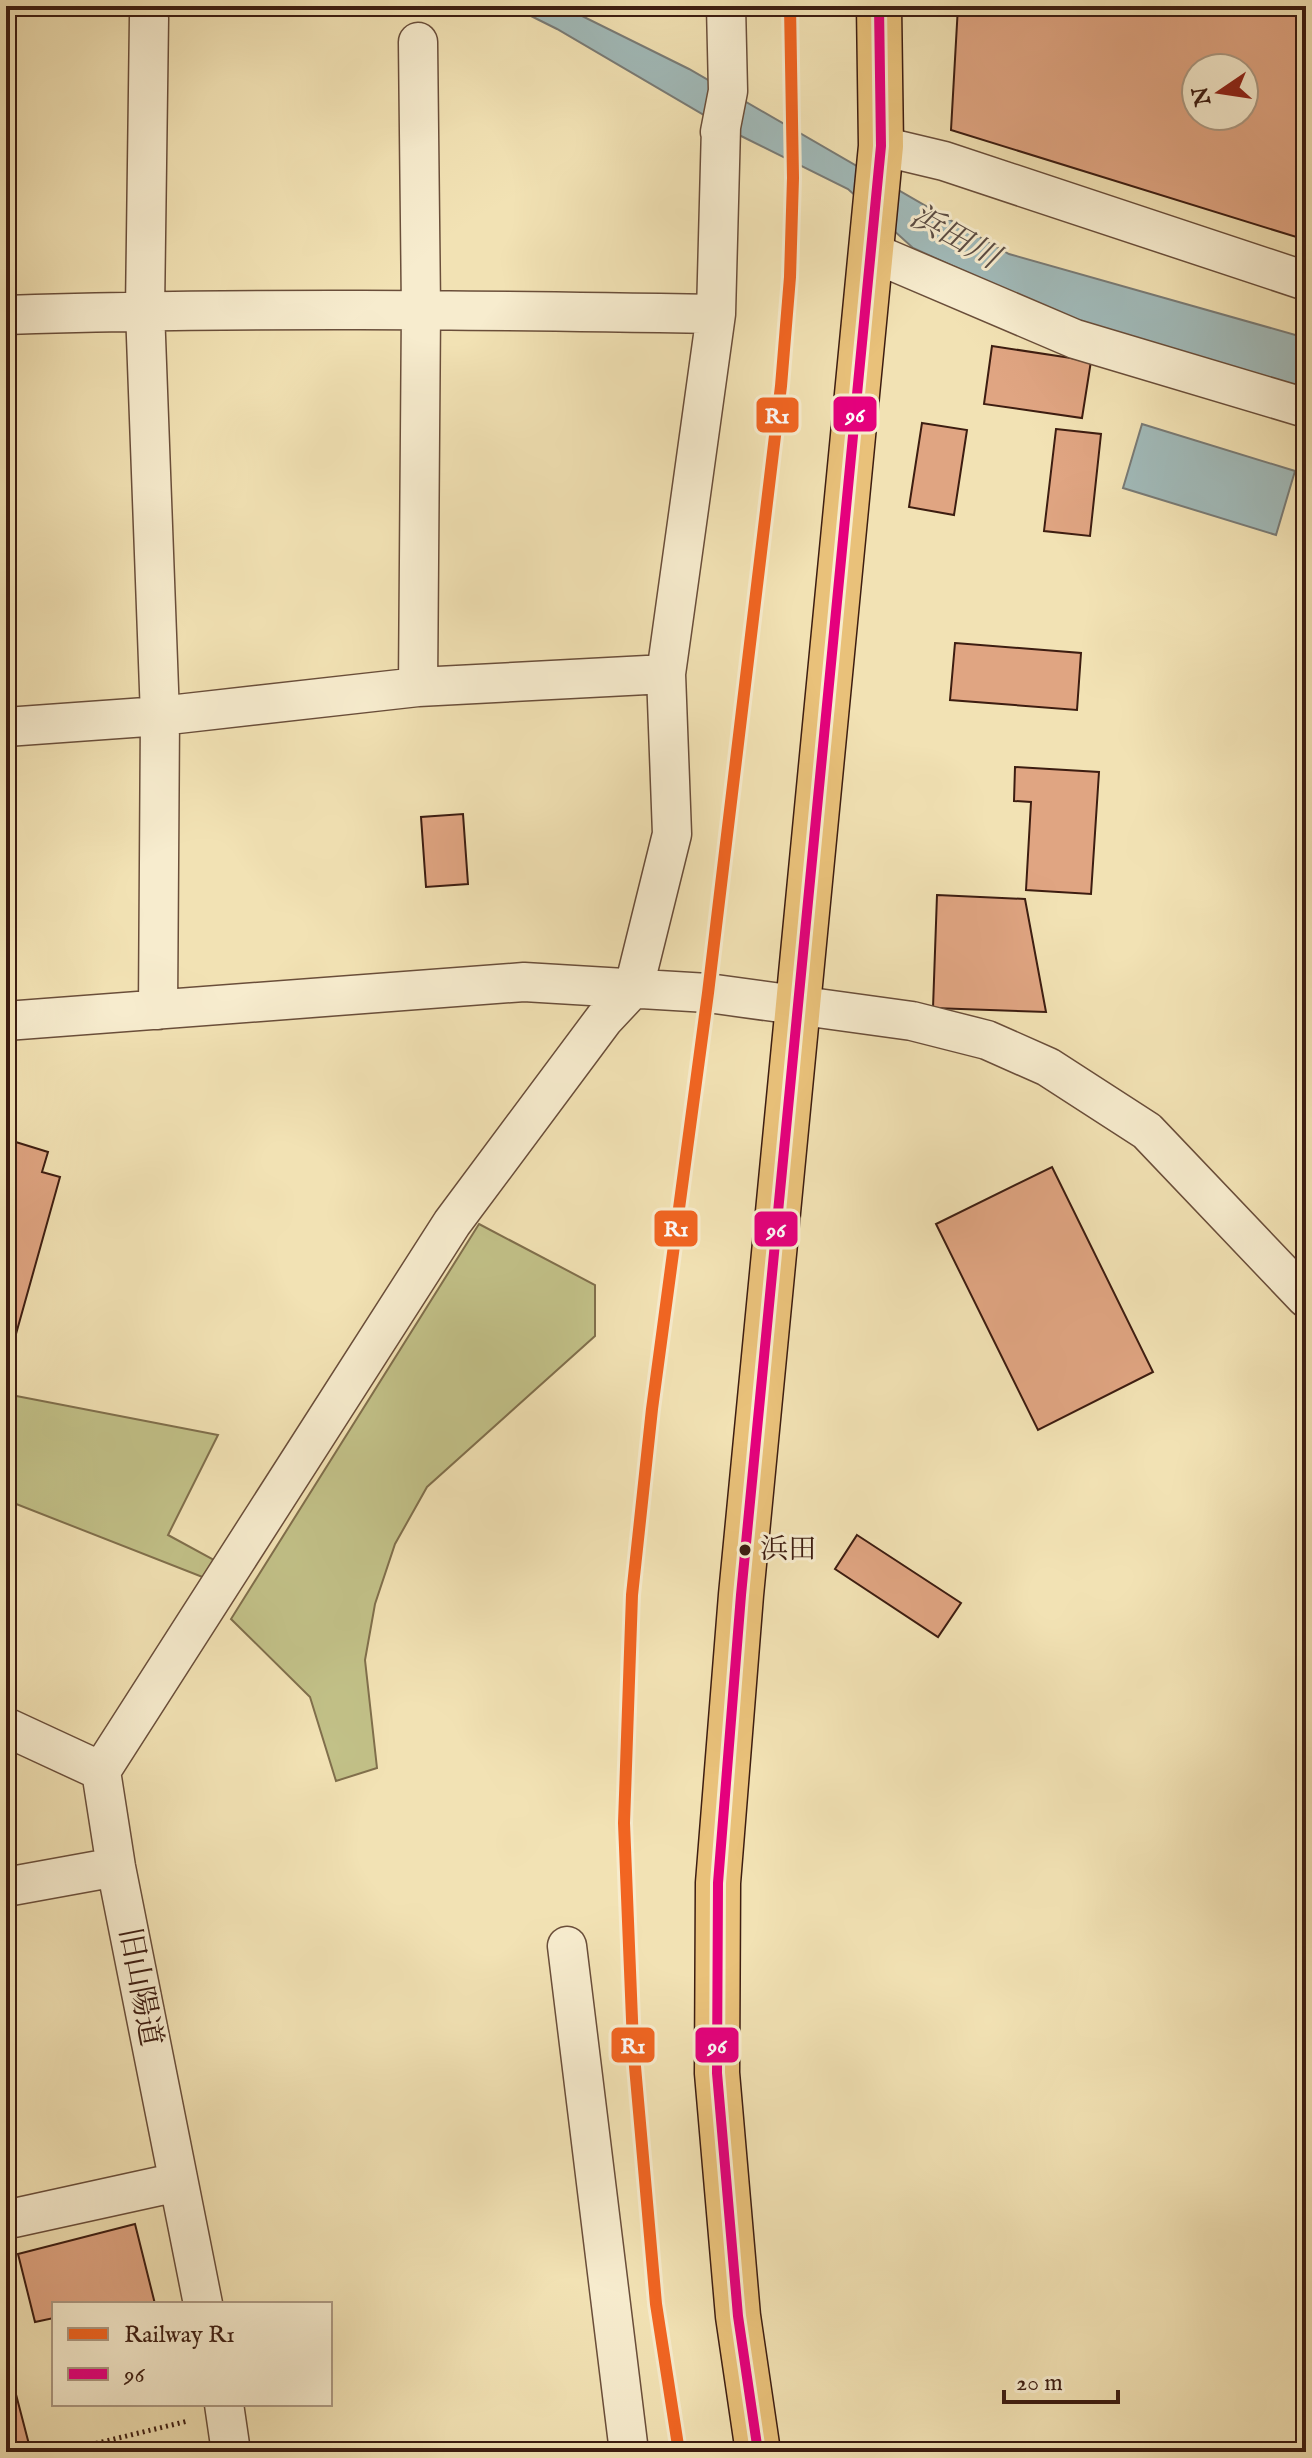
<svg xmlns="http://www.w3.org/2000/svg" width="1312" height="2458" font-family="'IM FELL English','Noto Serif JP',serif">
	<rect width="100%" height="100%" fill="#f2e2b4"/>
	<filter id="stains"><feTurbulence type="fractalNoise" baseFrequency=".0025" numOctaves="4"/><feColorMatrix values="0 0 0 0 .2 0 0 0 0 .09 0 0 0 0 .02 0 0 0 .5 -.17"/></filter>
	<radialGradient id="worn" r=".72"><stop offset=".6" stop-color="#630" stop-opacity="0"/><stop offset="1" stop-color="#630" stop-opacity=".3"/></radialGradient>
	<path fill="#c2c188" stroke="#806f4c" stroke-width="2" d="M479,1224L595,1285V1336L427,1487L395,1544L375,1604L365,1660L377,1768L336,1781L310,1697L231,1619Z
		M6,1394L218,1435L168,1535L216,1561L205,1578L6,1500Z"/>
	<path fill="#a1bab9" stroke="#797b76" stroke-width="2" d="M511,6H562L689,69L1009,254L1306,338V388L1079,323L913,248L848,189L733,132L557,29Z
		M1142,424L1295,471L1276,535L1123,488Z"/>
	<path fill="#e0a582" stroke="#3d1d11" stroke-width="2" fill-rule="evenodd" d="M958,6H1306V240L951,130ZM1196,68H1244V116H1196Z
		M992,346L1091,361L1082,418L984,404Z
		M922,423L967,430L954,515L909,507Z
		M1056,429L1101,434L1090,536L1044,531Z
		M955,643L1081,653L1077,710L950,700Z
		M1015,767L1099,772L1091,894L1026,890L1031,802L1014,801Z
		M463,814L468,884L426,887L421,817Z
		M937,895L1025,899L1046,1012L933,1008Z
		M6,1139L48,1152L42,1172L60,1177L16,1334L6,1331Z
		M1052,1167L1153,1372L1038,1430L936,1224Z
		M857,1535L961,1603L938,1637L835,1569Z
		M135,2224L155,2304H54V2318L35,2322L18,2254Z
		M6,2356L31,2452H6Z"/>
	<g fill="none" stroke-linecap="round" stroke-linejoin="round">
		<g stroke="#6a4e3a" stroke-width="41">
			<path id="minor" d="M149,18L145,310L160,716L158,1010
				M418,42L421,309L418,687
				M720,132L728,91L726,6
				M881,146L944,161L1306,281
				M871,252L1075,339L1306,408
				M6,315C243,307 479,310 716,314
				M6,727L160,716L418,687L666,674
				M6,1021L524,982L708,993L912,1021L987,1040L1048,1067L1147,1131L1306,1298
				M6,1727L101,1771
				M101,1771L452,1223L604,1019L634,987L672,834L666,674L716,314L721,127
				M101,1771L116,1867L203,2304
				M6,1887L116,1867
				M567,1946L629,2452
				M14,2218L178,2182
				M224,2404L231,2452"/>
		</g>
		<g stroke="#3d1d11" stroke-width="47">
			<path id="major" d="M758,2452L738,2316L717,2073L718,1883L741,1595L881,146L879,6"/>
		</g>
		<path stroke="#3d1d11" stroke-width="5" stroke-dasharray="2 4" stroke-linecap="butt" d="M61,2452L188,2421"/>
		<use href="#minor" stroke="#f7ecce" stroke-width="38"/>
		<use href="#major" stroke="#e9c17a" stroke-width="44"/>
		<g stroke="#f7ecce" stroke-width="16">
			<path id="bus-1" d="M758,2452L738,2316L717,2073L718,1883L741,1595L881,146L879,6"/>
		</g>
		<use href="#bus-1" stroke="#e5007d" stroke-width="10"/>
		<g stroke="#f7ecce" stroke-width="18">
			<path id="rail-1" d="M679,2452L656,2304L633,2044L624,1823L632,1595L652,1409L708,993L781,386L790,277L793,178L790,6"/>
		</g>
		<use href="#rail-1" stroke="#f26522" stroke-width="12"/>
	</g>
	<circle fill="#3d1d11" stroke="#f7ecce" stroke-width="3" cx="745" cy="1550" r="7"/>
	<g text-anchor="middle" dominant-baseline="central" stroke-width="6" stroke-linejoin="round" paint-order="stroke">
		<g font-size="28" fill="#3d1d11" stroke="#f7ecce" text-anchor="start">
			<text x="760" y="1550">浜田</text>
		</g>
		<g font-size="30" fill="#3d1d11" stroke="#f7ecce">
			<text transform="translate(139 1987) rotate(79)">旧山陽道</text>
		</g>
		<g font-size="32" font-style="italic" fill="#5b4c43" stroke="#f7ecce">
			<text transform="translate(954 238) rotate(29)">浜田川</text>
		</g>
	</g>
	<g stroke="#f7ecce" stroke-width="3">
		<rect x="832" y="395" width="46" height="38" rx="8" fill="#e5007d"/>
		<rect x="755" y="396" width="45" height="38" rx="8" fill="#f26522"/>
		<rect x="653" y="1209" width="46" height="39" rx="8" fill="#f26522"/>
		<rect x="753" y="1210" width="46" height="38" rx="8" fill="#e5007d"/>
		<rect x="610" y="2026" width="46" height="38" rx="8" fill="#f26522"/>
		<rect x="694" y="2026" width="46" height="38" rx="8" fill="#e5007d"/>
	</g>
	<g font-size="22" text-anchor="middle" font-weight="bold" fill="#fff">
		<text x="855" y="422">96</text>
		<text x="777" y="423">R1</text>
		<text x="676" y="1236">R1</text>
		<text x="776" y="1237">96</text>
		<text x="633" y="2053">R1</text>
		<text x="717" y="2053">96</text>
	</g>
	<rect width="1312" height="2458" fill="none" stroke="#f2e2b4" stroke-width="32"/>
	<rect x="8" y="8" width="1296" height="2442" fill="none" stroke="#3d1d11" stroke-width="4"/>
	<rect x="16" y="16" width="1280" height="2426" fill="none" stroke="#3d1d11" stroke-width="2"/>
	<rect x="52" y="2302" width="280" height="104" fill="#f7ecce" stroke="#ad9982" stroke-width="2"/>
	<rect x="68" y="2328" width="40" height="12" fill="#f26522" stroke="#ad9982" stroke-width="2"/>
	<text x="124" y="2342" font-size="24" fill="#3d1d11">Railway R1</text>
	<rect x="68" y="2368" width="40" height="12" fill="#e5007d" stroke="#ad9982" stroke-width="2"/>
	<text x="124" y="2382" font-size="24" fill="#3d1d11">96</text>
	<g transform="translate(1220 92) rotate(257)"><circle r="38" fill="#f7ecce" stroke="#ad9982" stroke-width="2"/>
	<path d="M0-6L14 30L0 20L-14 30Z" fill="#8f2418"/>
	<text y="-12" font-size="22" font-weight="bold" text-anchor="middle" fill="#3d1d11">N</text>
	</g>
	<path d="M1004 2390v12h114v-12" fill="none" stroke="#3d1d11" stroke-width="4"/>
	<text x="1016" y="2390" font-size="24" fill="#3d1d11" stroke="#f7ecce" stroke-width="6" paint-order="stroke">20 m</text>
	<rect width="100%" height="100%" filter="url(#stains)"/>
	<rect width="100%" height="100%" fill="url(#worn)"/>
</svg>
